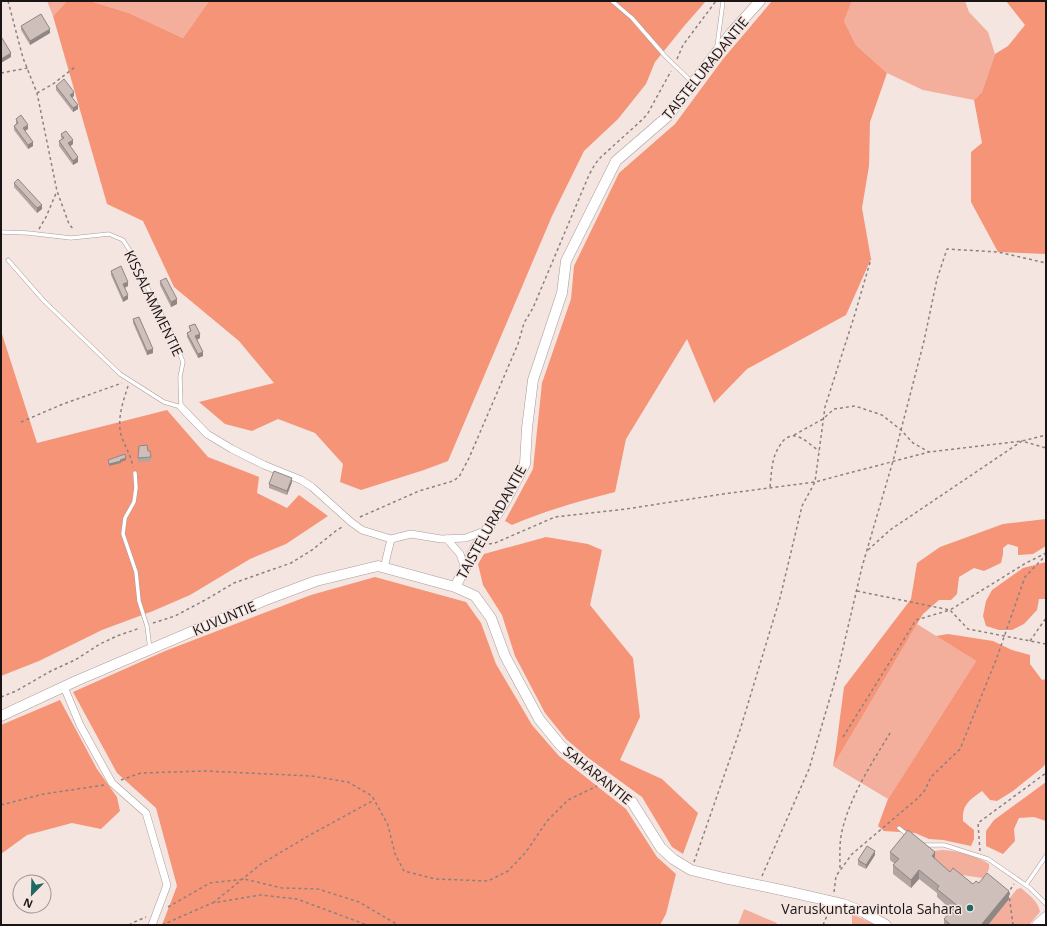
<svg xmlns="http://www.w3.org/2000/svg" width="1047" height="926" font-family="'Open Sans',sans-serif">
	<rect width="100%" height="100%" fill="#f4e5e1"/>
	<path fill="#f3af9b" d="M47,1H67L53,16Z
		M90,1H209L183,38L129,13Z
		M852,1H965L969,12L988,32L995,54L982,92L974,100L923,90L887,73L856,45L844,21Z
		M917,624L976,661L888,799L833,766Z
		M942,850C958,851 975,855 989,864C990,870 987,874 982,878L949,873L932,865L934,851Z
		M1021,888C1029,895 1038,901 1040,912L1029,925H988L1017,889Z
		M744,909L777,923L776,925H738Z
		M852,914L876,925H852Z"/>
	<path fill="#f69478" d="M67,1H90L129,13L183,38L209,1H706L685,25L655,62L646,84L618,119L584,151L552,216L448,461L424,470L361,490L340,482L343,464L315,433L278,419L252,431L225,424L199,402L274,383L239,341L174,287L143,221L107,204L53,16Z
		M772,1H852L844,21L856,45L887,73L870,122L869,166L862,208L871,259L846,315L747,369L714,403L687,339L626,439L615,492C579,501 545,511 512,525L505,521L533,469L542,383L571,299L574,266L619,173L675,124L723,59Z
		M1006,1H1046V254L998,252L971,202V152L982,143L974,100L982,92L995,54L1008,46L1025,25Z
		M1,331L37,443L167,410L208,457L259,477L257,493L287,508L299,495L328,516L286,544L250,559L190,595L153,611L102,630L39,661L1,676Z
		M1046,519V546L1033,554L1018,555V547L1008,544L1003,548V554L1001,563L984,571L974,568L959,577L957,594L951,600H939L923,614L833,766L836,748L844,687L911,599L917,563L940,547L1003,524Z
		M546,537L588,544L602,550L590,605L633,658L640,717L620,760L662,779L698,813L683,854L672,847L642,797L587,757L566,739L545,713L515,656L502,615L483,585L478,564L484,554Z
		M1046,562V599H1039L1037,610L1024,624L1012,630H999L986,626L983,616L986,601L992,590L1023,568Z
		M375,577L466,602L481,623L496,664L532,725L559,756L626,809L657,857L676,874L666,914L660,925H162L177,886L156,808L117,773L73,692L165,651L311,595Z
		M948,634L993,641L1012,650L1030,655V664L1042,680L1046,679V763L1043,767L1013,791L997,801L990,800L982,791C970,800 962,804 963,821L974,830V839L971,846L943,840L929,839L915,833L884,831L878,826L888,799L976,661L936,636Z
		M60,700L97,769L117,797L120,811L101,829L72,823L27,835L1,854V725Z
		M1046,782V821L1034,817L1019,818L1014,829L1015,841L1003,854L986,846V831L994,820Z"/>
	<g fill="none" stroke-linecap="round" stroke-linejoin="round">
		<g stroke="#aa9c98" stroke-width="4.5">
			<path id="lane" d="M612,1L632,18L666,57L692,82
				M717,47L723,1
				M1,232L28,233L71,238L109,234L123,240L132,254L142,277L173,337L183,362L180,377L181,407L164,402L120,374L44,301L8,260
				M135,473L136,488L134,502L125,518L123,534L136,572L139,601L147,626L150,649
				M899,828L909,836
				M924,845H944L988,859L1030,888L1046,904
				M1026,885L1046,856"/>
		</g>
		<g stroke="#aa9c98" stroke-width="8">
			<path id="street" d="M181,407L207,434L232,449L264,465L301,480L312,487L351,522L362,530L391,539
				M391,539L411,534L441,539L466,538L487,530
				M447,539L460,554L465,568
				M384,568L391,539
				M64,687L80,725L112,783L146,813L167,885L152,925"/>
		</g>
		<g stroke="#aa9c98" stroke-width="11">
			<path id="secondary" d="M455,587L476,547L506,500L525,464L527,428L533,380L562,293L566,261L616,161L668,116L731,33L760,1
				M1,716L76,681L268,599L316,581L378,566L455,587L475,596L491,618L505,656L539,719L561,746L587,767L632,802L661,848L673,859L691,870L724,878L786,891L843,904L863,912L886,925
				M1037,925L1046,917"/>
		</g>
		<path stroke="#8b817f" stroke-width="1.5" stroke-dasharray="3 3" stroke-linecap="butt" d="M8,1L23,58L37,93L57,191L69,224L74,230
			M677,59L683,45L716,1
			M1,73L28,68
			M37,93L53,84L75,67
			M39,229L46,217L57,191
			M128,386C123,402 116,421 122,438C126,448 131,456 133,467
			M21,422L63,404L122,383
			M794,435L823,419L834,409L855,406L882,415L901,430L913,443L929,452
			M770,487C772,469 771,455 784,440C786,438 791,435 795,436C803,437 812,446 819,451
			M360,517L419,491L453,481L459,477L469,458L518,344L524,323L533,308L589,175L595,164L601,157L643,119L648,113L671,71
			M489,544L495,543L555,517L626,509L723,494L815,482L929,452L1022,441L1046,435
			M868,550L890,530L1022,441L1046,448
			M857,591L950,610L1026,563L1046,553
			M153,623L175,616L207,599L234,583L291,563L312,550L337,530L344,526
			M1030,641L1046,618
			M1,697L16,691L51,671L75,660L100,644L117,636L140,628
			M843,737L916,620L950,610L968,629L1046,644
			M121,780L141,773L205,771L311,776L348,782L372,796L388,825L395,854L404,871L435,879L488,881L508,871L526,852L547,821L568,800L597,786
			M1,805L44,794L104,785
			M980,851L978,823L1046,773
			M694,862L740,730L780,598L802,506L815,482L825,407L854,317L871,259
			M840,868C840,854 839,841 843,827C852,793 872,763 890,733
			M762,876L809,769L837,674L862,567L893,461L924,341L937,279L947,249L998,252L1046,263
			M834,892L836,876L852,854L918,798L925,790L931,777L960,749L996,660L1025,577L1046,555
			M213,903L261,864L310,835L374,800
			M168,907L210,883L244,879L282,888L318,889L359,902L398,925
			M129,925L132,923L146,917
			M162,925L212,903L261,895L297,899L367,925
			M823,925L829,911
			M1013,925L1009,894L1010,890L1014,884"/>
		<use href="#lane" stroke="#fff" stroke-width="3.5"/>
		<use href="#street" stroke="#fff" stroke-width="7"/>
		<use href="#secondary" stroke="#fff" stroke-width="10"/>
	</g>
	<path fill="#b1a4a1" d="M21,26L50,33L30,45L21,30Z
		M56,86L74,96L72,98L78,109L73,112L56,90Z
		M16,119L28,129L25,131L33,146L28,149L14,130V126L16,124Z
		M61,134L73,144L70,146L78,162L73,165L59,146V141L62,139L61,138Z
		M14,183L42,209L37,213L14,187Z
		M111,271L128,286L125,288L128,299L123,302L111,275Z
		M160,281L177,304L171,307L160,285Z
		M133,319L153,353L147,355L133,323Z
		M189,326L200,338L197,340L203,356L198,358L187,337V333L190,331Z
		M148,451L151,457V461L138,462V458Z
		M292,482L287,495L269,488V484Z
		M890,852L935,859L950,872L973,884L979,883L1009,899L988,925H944V919L954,914L955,913L937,897V893L919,879L911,888L893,874V865L895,864L890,860Z
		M875,855L866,869L858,865V860Z"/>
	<path fill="#908683" d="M50,29V33L30,45V41Z
		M11,53V57L1,63V59Z
		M74,92V96L70,99V95Z
		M78,105V109L73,112V108Z
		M28,125V129L23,132V128Z
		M73,140V144L68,148V143Z
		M33,142V146L28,149V145Z
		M78,157V162L73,165V161Z
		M42,205V209L37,213V208Z
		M128,282V286L123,288V284Z
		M128,295V299L123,302V298Z
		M177,299V304L171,307V302Z
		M200,334V338L195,341V336Z
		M153,349V353L147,355V351Z
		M203,352V356L198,358V354Z
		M126,458V460L121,462V463L109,466V464Z
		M292,478V482L287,495V491Z
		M875,851V855L866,869V865Z
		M935,852V860L932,856Z
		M919,870V879L911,888V880Z
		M1009,891V899L988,925H981Z"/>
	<path fill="#cebfbb" stroke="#908683" d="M41,14L50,29L30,41L21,26Z
		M1,38H2L11,53L1,59Z
		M64,79L74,92L70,95L78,105L73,108L56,86Z
		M21,115L28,125L23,128L33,142L28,145L14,126L18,123L16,119Z
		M66,131L73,140L68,143L78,157L73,161L59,141L64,138L61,134Z
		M18,179L42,205L37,208L14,183Z
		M121,266L128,282L123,284L128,295L123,298L111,271Z
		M166,278L177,299L171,302L160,281Z
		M139,317L153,349L147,351L133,319Z
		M195,324L200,334L195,336L203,352L198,354L187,333L191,331L189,326Z
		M147,445L148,451H150L151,457L138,458L139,446Z
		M125,454L126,458L120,460L121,461L109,464L108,460Z
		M274,471L292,478L287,491L269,484Z
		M908,830L935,852L932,856L950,872L953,868L973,884L976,881L979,883L987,873L1009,891L981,925H951L944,919L951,911L954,914L959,907L937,889L939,886L919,870L911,880L893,865L899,859L890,852Z
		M867,846L875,851L866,865L858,860Z"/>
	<circle fill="#1e6963" stroke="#f4e5e1" stroke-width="1.5" cx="970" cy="908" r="4"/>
	<g text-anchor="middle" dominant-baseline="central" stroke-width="3" stroke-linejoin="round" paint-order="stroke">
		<g font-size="14" fill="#1a1514" stroke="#f4e5e1">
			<text transform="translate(705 68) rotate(-51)">TAISTELURADANTIE</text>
			<text transform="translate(154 303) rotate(64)">KISSALAMMENTIE</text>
			<text transform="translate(491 522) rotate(-61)">TAISTELURADANTIE</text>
			<text transform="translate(224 618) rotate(-23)">KUVUNTIE</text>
			<text transform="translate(598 775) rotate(39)">SAHARANTIE</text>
		</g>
		<g font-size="14" fill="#1a1514" stroke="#f4e5e1" text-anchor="end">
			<text x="962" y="908">Varuskuntaravintola Sahara</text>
		</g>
	</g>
	<rect width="1047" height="926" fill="none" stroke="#1a1514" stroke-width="4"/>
	<g transform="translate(32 894) rotate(203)"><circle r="19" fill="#f4e5e1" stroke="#9d928f"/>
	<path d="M0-3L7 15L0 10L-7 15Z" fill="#1e6963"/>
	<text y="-6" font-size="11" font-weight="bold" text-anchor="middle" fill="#1a1514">N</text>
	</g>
</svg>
